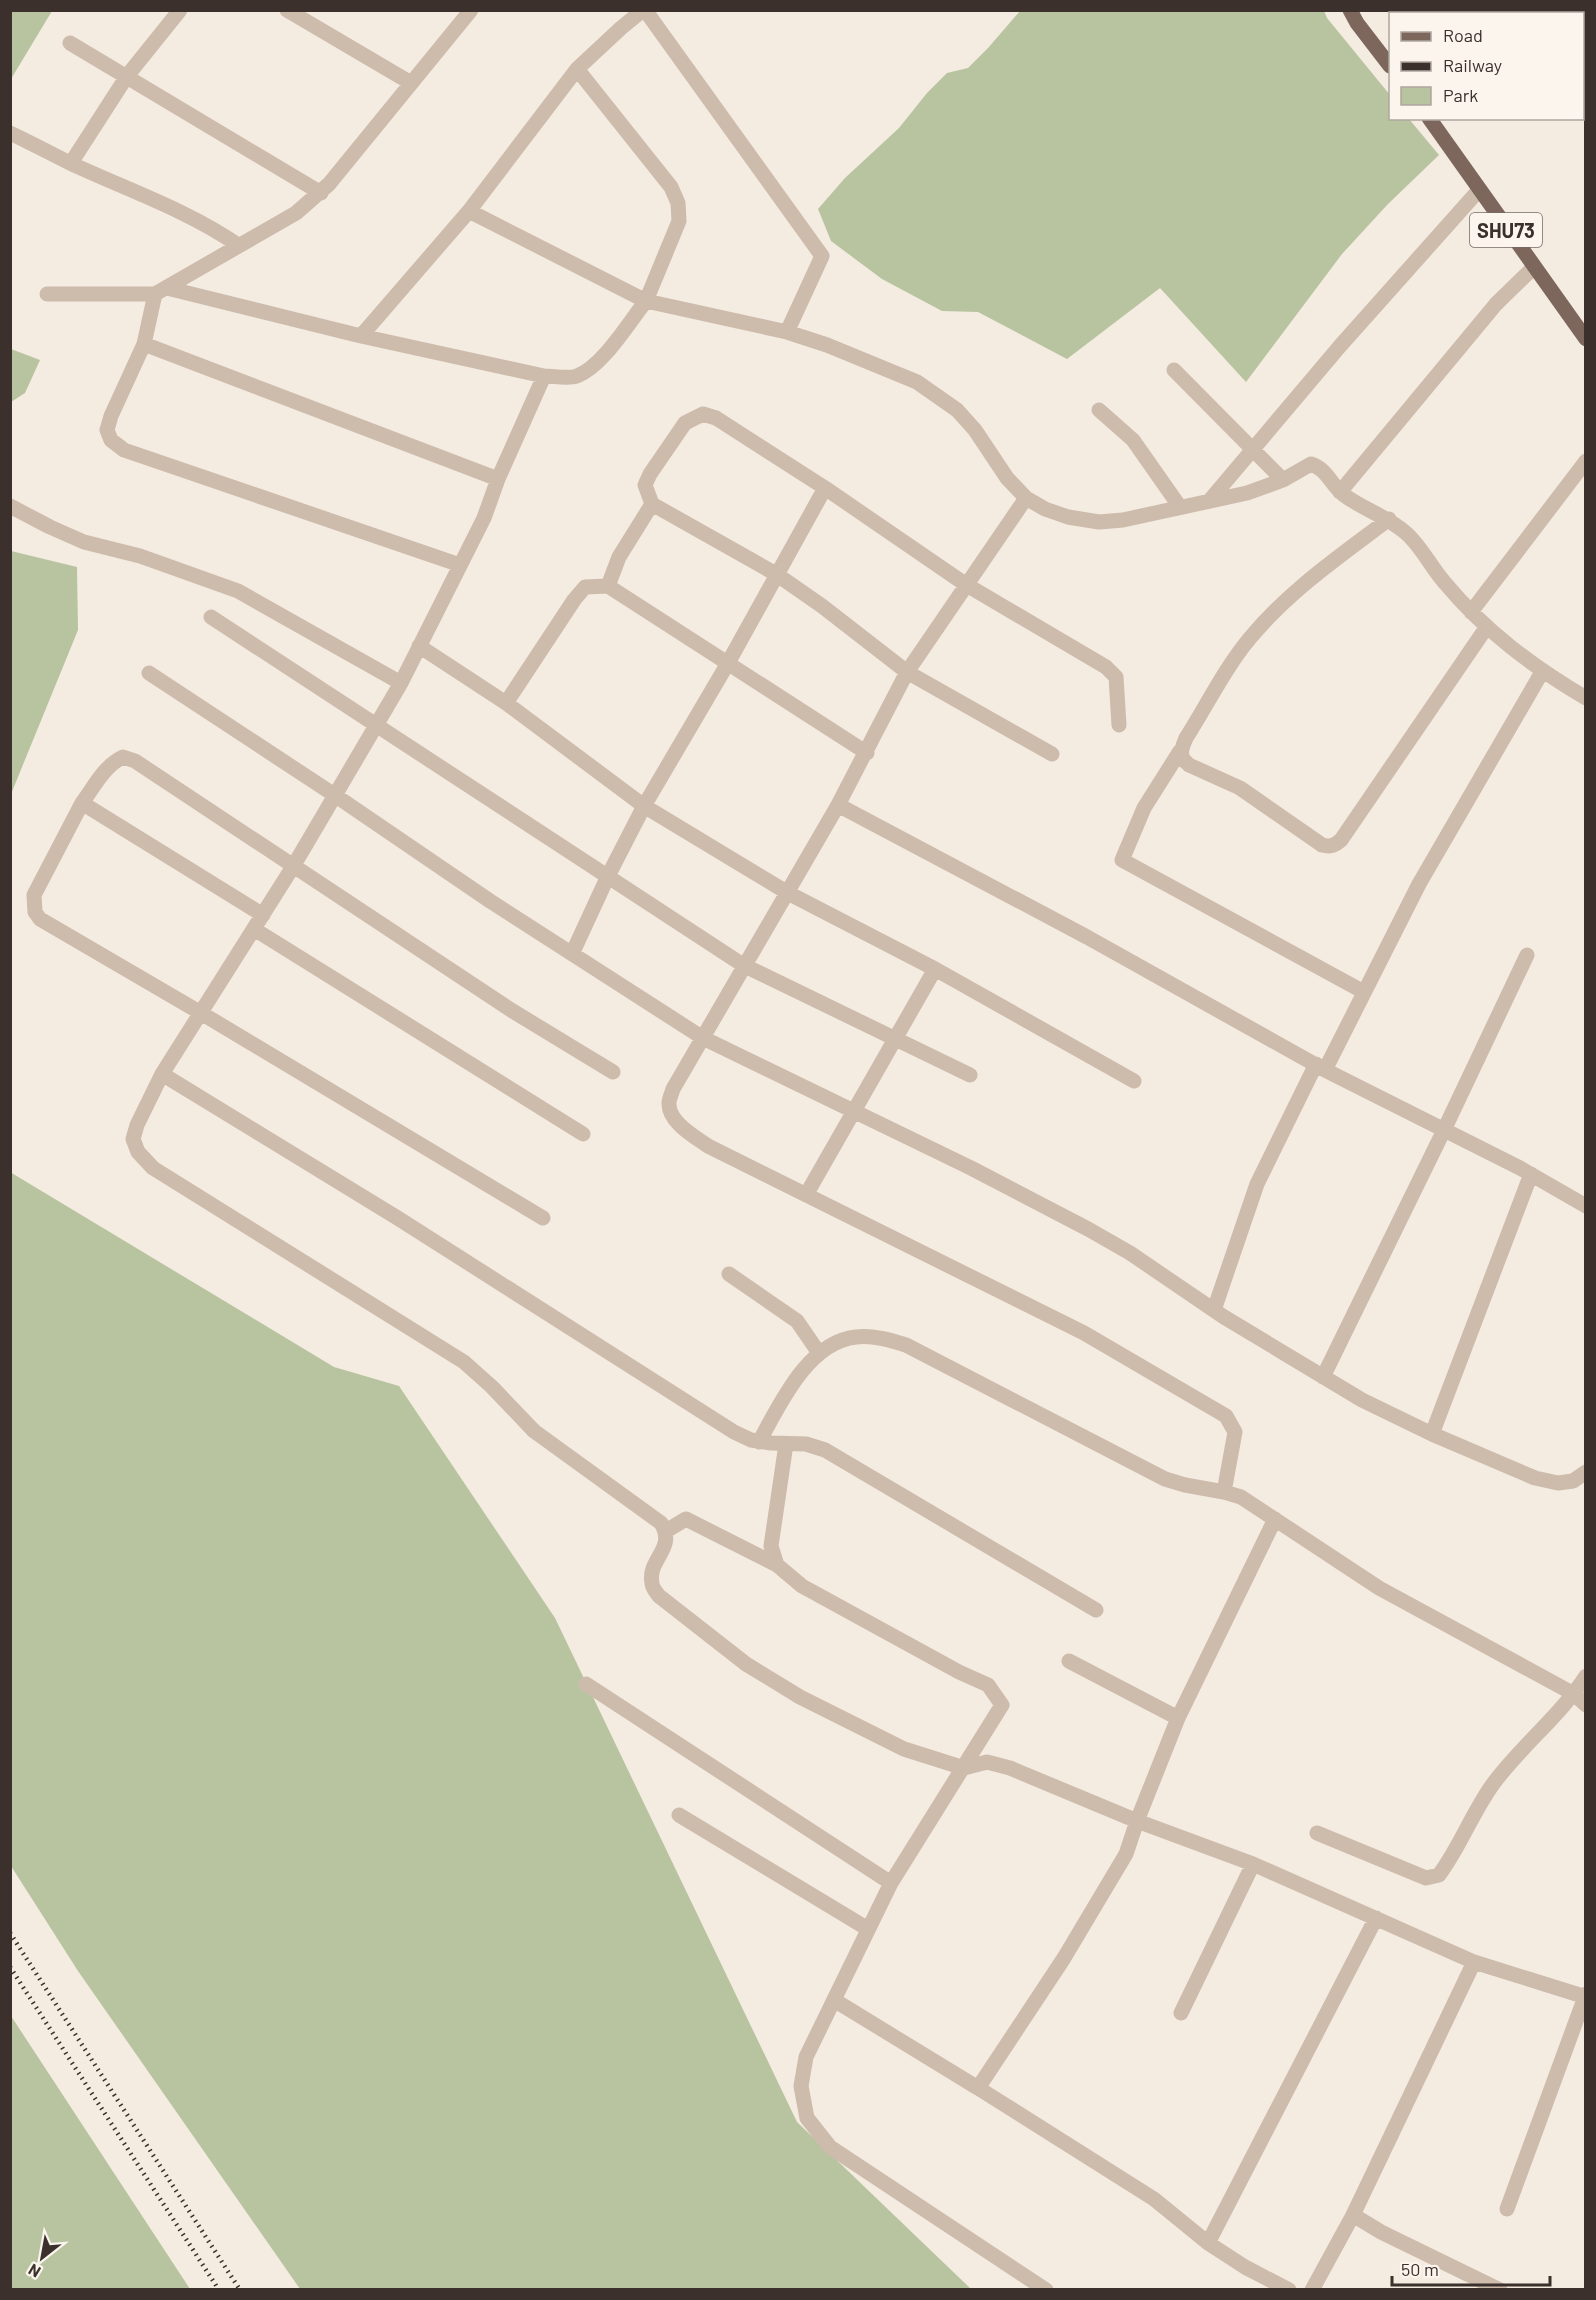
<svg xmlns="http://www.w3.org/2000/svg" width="1596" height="2300" font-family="Barlow,sans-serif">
	<rect width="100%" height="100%" fill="#f4ebe1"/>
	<path fill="#b8c4a0" d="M11,10L52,11L11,79L10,11Z
		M1020,11H1324L1327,18L1390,95V118L1409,119L1439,155L1388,204L1342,254L1246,382L1160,288L1067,359L978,312L942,311L882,279L831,241L818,209L845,178L899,128L927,93L947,73L968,68L988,48Z
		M11,349L40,360L25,393L11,402Z
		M11,551L77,567L78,630L11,794Z
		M10,1172L334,1367L399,1386L555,1618L797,2122L971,2289H300L78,1971L11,1866Z
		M10,2016H11L190,2289H11Z"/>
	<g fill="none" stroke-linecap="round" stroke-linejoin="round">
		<path stroke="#cdbbac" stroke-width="15" d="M287,10L411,83
			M645,10L822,256L787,332
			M70,43L321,193
			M10,133C31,143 52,154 72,164C128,190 187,210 238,245
			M71,163L127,76L180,10
			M469,211L646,301L679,221L678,203L671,187L577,69L621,28L643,10
			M167,288L361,336L544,376C554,376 568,379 577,376C603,366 629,322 646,301L787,332L827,345L917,382L957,410L975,430L1007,478L1026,498L1045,509L1068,517L1099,522L1123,520L1247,493L1283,480L1311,464C1327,469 1331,485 1344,495C1364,510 1387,516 1406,533C1421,546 1431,567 1445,583C1485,631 1532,666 1586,698
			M47,294H155L296,213L329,184L471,10
			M155,294L144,344L111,416L107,430L111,440L124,450L460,565
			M361,336L469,211L577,69
			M144,344L498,479
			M1174,370L1283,480
			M544,376L498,479L484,518L401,683L294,865L162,1074L137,1125L133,1139L138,1152L153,1168L464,1362L492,1387L534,1431L661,1523C677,1549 647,1559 652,1583C652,1588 656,1592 659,1596L746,1664L800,1697L904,1749L964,1768L987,1762L1010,1768L1137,1821L1126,1854L1064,1958L978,2088L1154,2199L1208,2243L1245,2267L1289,2290
			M1099,410L1133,440L1180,507
			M1340,492L1496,304L1533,268
			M1026,498L907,672L838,805L673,1089C672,1093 669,1099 669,1103C668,1122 695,1137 708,1146L1084,1333L1226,1416L1235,1432L1224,1492L1241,1497L1379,1588L1574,1694L1586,1705
			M1210,500L1340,346L1479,190
			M10,506L50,527L84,542L140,556L238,591L401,683
			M1389,519C1340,556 1290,590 1250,638C1225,668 1207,705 1186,738C1181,750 1178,756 1189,765L1240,788L1322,845C1330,847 1334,846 1341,840L1486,628
			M608,586L619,557L652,504
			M1471,612L1586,461
			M211,617L743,965L970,1075
			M419,646L506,703L574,600L585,587L608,586L867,753
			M149,673L336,796L490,901L703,1038L971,1168L1088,1229L1130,1253L1224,1317L1362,1400L1432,1434L1535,1478L1558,1483L1573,1481L1586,1472
			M506,703L644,806L788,893L935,969L1134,1081
			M1180,751L1144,808L1122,860L1364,992
			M1052,754L907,672L822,606L776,574L652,504L645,485L650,474L685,423L703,414L716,418L825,488L965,584L1106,667L1116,677L1119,725
			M82,803C94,787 104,766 123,757L135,761L511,1010L613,1072
			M838,805L1087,937L1325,1070L1520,1168L1586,1206
			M263,915L82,803L34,895L35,912L40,919L201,1013L543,1218
			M254,929L583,1134
			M572,954L608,876L644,806L728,663L825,488
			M1325,1070L1419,884L1542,672
			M162,1074L396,1217L734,1432L751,1440L771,1443L806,1444L825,1450L1096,1610
			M806,1195L935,969
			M729,1274L797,1321L819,1353
			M1214,1310L1257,1184L1316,1064
			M1323,1377L1444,1130L1527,955
			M1432,1434L1531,1174
			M759,1442C780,1404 808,1342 856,1337C873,1335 890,1340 906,1345L1165,1479L1185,1485L1224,1492
			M786,1444L771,1546L777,1565L802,1586L959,1672L988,1685L1002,1705L891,1883L806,2057L801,2086L807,2118L830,2147L1046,2290
			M1275,1519L1178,1718L1137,1821L1253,1864L1474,1962L1586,1997
			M666,1531L686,1519L777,1565
			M1069,1661L1178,1718
			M586,1684L891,1883
			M679,1815L868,1929
			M1317,1833L1426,1878L1439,1875C1460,1847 1472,1813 1493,1784C1521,1746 1560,1716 1586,1676
			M834,2000L978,2088
			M1181,2013L1253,1864
			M1507,2209L1586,1994
			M1353,2215L1474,1962
			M1208,2243L1376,1918
			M1312,2290L1353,2215L1381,2232L1500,2290"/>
		<path stroke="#7d675c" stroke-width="15" d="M1350,10L1357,23L1390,66
			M1429,118L1586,339"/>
		<path stroke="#3b302b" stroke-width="4.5" stroke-dasharray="1.5 4.5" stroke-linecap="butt" d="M10,1933L240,2290
			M10,1967L219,2290"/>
	</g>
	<g text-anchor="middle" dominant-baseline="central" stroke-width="5" stroke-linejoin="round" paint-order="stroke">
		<rect fill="#fbf5ee" stroke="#756b66" stroke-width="1.5" x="1470" y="213" width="72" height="34" rx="4.5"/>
		<g font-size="20" font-weight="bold" fill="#3b302b">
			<text x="1506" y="230">SHU73</text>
		</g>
	</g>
	<rect width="1596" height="2300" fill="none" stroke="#3b302b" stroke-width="24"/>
	<rect x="1389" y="12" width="195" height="108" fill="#fbf5ee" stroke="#aea6a0" stroke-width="1.5"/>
	<rect x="1401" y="32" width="30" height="9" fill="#7d675c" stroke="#aea6a0" stroke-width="1.5"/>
	<text x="1443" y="42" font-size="18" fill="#3b302b">Road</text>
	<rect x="1401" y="62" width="30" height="9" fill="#3b302b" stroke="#aea6a0" stroke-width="1.5"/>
	<text x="1443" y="72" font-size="18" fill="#3b302b">Railway</text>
	<rect x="1401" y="87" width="30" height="18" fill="#b8c4a0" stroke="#aea6a0" stroke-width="1.5"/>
	<text x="1443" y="102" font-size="18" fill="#3b302b">Park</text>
	<g transform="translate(42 2258) rotate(211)" stroke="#fbf5ee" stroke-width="4.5" paint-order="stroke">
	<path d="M0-4.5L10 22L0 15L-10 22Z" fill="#3b302b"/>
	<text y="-9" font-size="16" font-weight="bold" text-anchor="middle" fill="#3b302b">N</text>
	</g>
	<path d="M1392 2276v9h158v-9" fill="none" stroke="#3b302b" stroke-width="3"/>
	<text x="1401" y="2276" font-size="18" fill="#3b302b" stroke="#fbf5ee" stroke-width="4.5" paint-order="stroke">50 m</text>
</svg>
